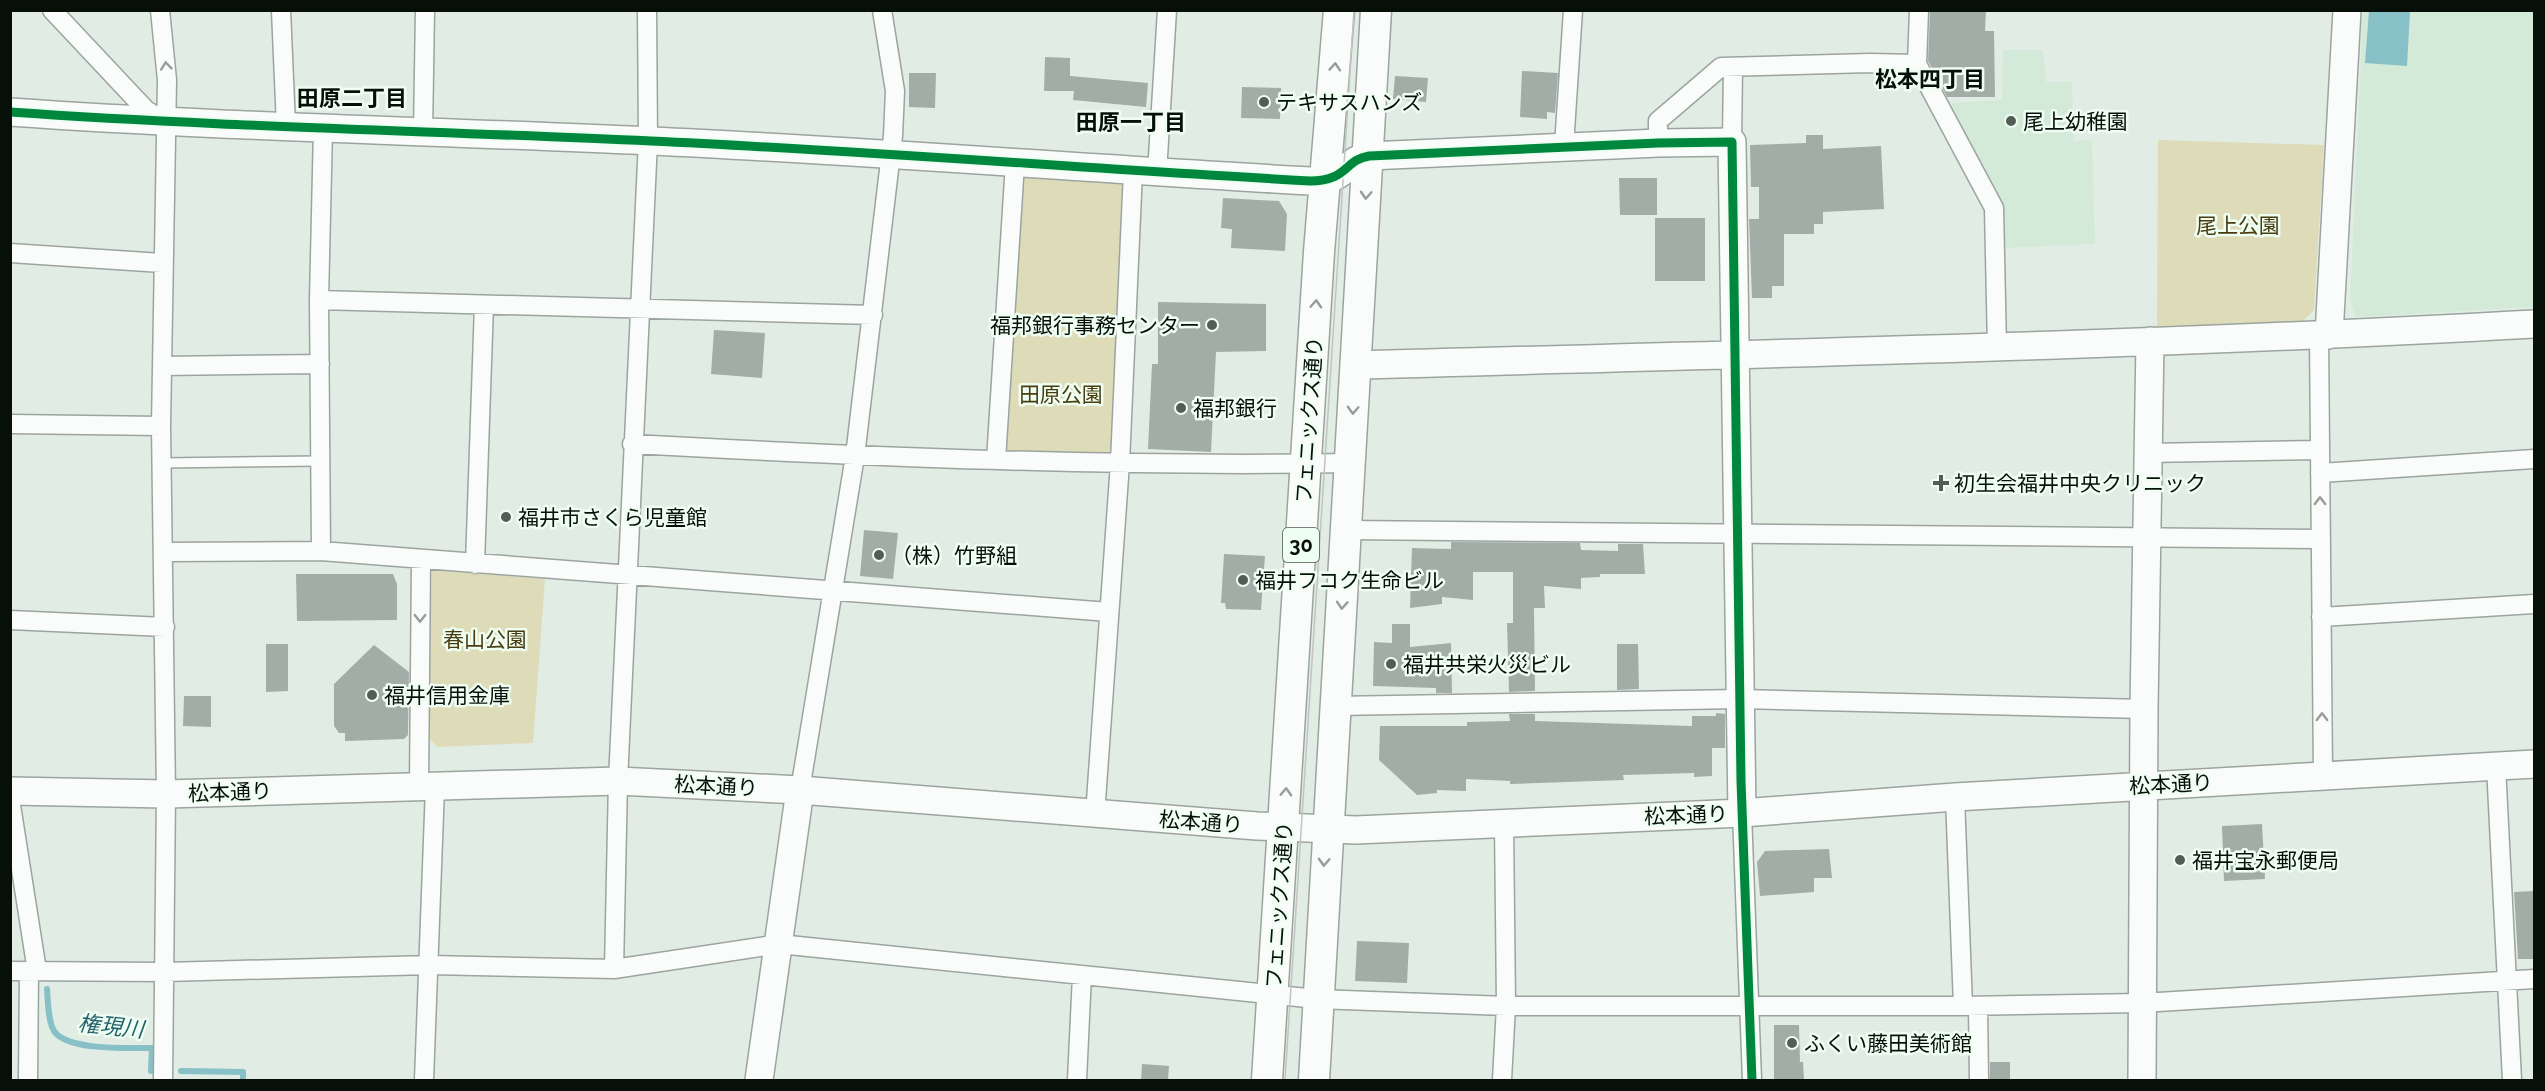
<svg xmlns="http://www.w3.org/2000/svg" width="2545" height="1091" font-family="Raleway,'Noto Sans JP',sans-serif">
	<rect width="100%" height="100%" fill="#e1ede4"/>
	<path fill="#d4ead9" d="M2363,11H2534V307L2356,317L2350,298Z
		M2003,50H2043L2046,82H2072L2074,141L2092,140L2095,244L2003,248L1952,126V103L2002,100Z"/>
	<path fill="#dedbb9" d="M2158,140L2324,145L2314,310L2302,322L2157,329Z
		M1024,175L1125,182L1112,458L1001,455Z
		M432,570L545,579L533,743L437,747L427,736Z"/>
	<path fill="#87c0c6" d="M2369,11H2410L2407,66L2365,63Z"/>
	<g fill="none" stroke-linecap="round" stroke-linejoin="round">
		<path stroke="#87c0c6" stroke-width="6" d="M47,989C48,1001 48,1021 54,1031C67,1051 130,1048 152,1048L151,1071
			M181,1071L243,1072V1080"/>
	</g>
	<path fill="#a2ada8" d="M1930,10H1986L1985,31H1994L1995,97H1947L1943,89V68H1932L1928,61Z
		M1045,57L1070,58V76L1148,83L1146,107L1073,100L1074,91H1044Z
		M1522,71L1558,73L1555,113L1547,112V119L1520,117Z
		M909,73H936L935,108L909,107Z
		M1395,76L1428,78L1426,102L1393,99Z
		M1242,87L1281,88L1280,119L1241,118Z
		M1806,135H1823V149L1881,146L1884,209L1823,212V224H1814V234H1784V286H1772V298H1752L1749,219H1759V187H1751L1750,145L1806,143Z
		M1619,178H1657V215H1620Z
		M1223,198L1279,201L1287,214L1285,251L1231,248L1232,229L1221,228Z
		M1655,218H1705V281H1655Z
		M1158,302L1266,304V351L1216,352L1211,452L1148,449L1152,364H1158Z
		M714,330L765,333L762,378L711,374Z
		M864,530L898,533L893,579L860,576Z
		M1451,542L1580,543L1581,550L1618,551V544H1643L1645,574H1600V577L1581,578V589L1544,586L1545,608H1534L1535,691L1509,692L1507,623H1513V572H1473V600L1442,597V604L1410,608L1412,548L1451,549Z
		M1224,554L1265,556L1261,610L1226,609L1225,603H1221Z
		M296,574H393L397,584V620L297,621Z
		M1392,624H1410V647L1451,643L1452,693H1436V688L1373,686L1374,642L1392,643Z
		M266,644H288V691L266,692Z
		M1617,644H1638L1639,689L1617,690Z
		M374,645L409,672L408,735L404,739L345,741V733H339L334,726V684Z
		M184,696H211V727L183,726Z
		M1716,713L1725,714V748H1712V776L1694,777V773L1623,775L1624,780L1510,784V781L1466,779V791L1437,790V793L1417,795L1379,760L1380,726H1467V722L1510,721L1509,714H1535V721L1692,726V716H1716Z
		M2262,824L2265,879L2224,881L2222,826Z
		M1829,849L1832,878H1814V892L1760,896L1757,862L1765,851Z
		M2535,891V959H2518L2514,892Z
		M1357,941L1409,943L1407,983L1355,981Z
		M1774,1025H1799L1800,1062H1803L1804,1080H1774Z
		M1990,1062H2010V1080H1990Z
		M1142,1064L1169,1066L1168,1080H1141Z"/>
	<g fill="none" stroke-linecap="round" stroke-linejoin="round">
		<g stroke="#9ba49e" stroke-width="12">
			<path id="lane" d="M163,463L320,461"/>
		</g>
		<g stroke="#9ba49e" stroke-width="21">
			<path id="street" d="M52,10L146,110L162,120
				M160,10L167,80L161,426L166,794L163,1080
				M281,10L286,126
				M1919,10L1917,64L1994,208L1997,348
				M423,132L425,10
				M1732,142L1733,67
				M1658,143V121L1721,67L1870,63L1917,64
				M1564,146L1573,10
				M1157,173L1167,10
				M10,253L162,263
				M319,300L873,315
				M2319,336L2323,776
				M162,366L320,364
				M10,424L161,426
				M632,444C872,457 1111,467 1351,463
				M2147,453L2320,450
				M996,460L1015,163
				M2320,473L2534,459
				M1347,530L2321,539
				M321,551L319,300L323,129
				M164,552L321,551L1109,612
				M475,564L484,305
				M2321,617L2534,604
				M10,620L165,627
				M1335,706L1740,699L2144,709
				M2496,766L2512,1080
				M419,786L421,560
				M800,790L855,456L893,136L895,91L882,10
				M1955,797L1963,1006
				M10,799L37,971
				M1742,813L1752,1080
				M1095,815L1120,463L1133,171
				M614,969L618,781L648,141L647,10
				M10,971L165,972L430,965L614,969L779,944L1317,999L1506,1006H1963L2142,1003L2534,979
				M1978,1006L1979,1080
				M28,1080L29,971
				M424,1080L435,787
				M1077,1080L1082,975
				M1502,1080L1506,1006L1504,823"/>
		</g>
		<g stroke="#9ba49e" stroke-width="30">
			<path id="secondary" d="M10,112C224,127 437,131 651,141C871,151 1090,169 1310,181C1348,181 1344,160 1369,156L1658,143L1732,142L1742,813
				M2329,335L2347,10
				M1356,365C1749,354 2142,346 2534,324
				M10,791L166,794L618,781L800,790L1257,826L1356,830L1742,813L1955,797L2534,764
				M759,1080L800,790
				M2142,1080L2144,709L2150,341"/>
		</g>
		<g stroke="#9ba49e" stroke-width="33">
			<path id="primary" d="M1267,1080L1319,252L1339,10
				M1314,1080L1376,10"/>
		</g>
		<use href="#lane" stroke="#fafcfb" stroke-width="9"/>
		<use href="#street" stroke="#fafcfb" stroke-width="18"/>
		<use href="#secondary" stroke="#fafcfb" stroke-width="27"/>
		<use href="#primary" stroke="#fafcfb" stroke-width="30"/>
		<path stroke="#c1c4c2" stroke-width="1.5" d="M1285,1080L1354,10"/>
		<g stroke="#effef2" stroke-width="13">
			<path id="cycleway" d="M10,112C224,127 437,131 651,141C871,151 1090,169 1310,181C1348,181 1344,160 1369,156L1658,143L1732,142L1741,781L1752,1080"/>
		</g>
		<use href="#cycleway" stroke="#00873e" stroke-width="9"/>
	</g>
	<defs><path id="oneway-chevron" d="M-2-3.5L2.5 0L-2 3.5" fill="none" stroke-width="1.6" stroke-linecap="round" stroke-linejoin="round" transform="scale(1.5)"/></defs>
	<g stroke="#999d9a">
		<use href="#oneway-chevron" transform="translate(166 66) rotate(-96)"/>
		<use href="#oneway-chevron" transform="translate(1335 67) rotate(-86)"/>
		<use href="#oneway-chevron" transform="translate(1366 195) rotate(93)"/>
		<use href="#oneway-chevron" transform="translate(1316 304) rotate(-87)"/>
		<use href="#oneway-chevron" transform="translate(1353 410) rotate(93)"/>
		<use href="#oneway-chevron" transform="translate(2320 501) rotate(-90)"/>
		<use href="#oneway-chevron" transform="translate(1342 605) rotate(94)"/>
		<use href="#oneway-chevron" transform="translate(420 618) rotate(90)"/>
		<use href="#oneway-chevron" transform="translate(2322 717) rotate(-90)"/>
		<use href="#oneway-chevron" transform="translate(1286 792) rotate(-88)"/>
		<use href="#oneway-chevron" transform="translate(1324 862) rotate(93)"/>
	</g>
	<g fill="#535d56" stroke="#effef2" stroke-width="2">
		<circle cx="1264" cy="102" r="6"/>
		<circle cx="2011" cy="121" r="6"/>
		<circle cx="1212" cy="325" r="6"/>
		<circle cx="1181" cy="408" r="6"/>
		<path d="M1938 474h6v6h6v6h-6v6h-6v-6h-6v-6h6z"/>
		<circle cx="506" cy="517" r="6"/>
		<circle cx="879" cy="555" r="6"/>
		<circle cx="1243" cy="580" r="6"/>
		<circle cx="1391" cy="664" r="6"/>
		<circle cx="372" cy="695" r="6"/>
		<circle cx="2180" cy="860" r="6"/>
		<circle cx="1792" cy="1043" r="6"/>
	</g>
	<g text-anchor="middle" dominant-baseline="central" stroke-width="5" stroke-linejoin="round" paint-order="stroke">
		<rect fill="#effef2" stroke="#4d574f" stroke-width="1.5" x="1283" y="528" width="36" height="34" rx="4.5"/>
		<g font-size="20" font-weight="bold" fill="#070f09">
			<text x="1301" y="545">30</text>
		</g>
		<g font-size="21" fill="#070f09" stroke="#effef2" text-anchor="start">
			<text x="1276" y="102">テキサスハンズ</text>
			<text x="2023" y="121">尾上幼稚園</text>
			<text x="1200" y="325" text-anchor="end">福邦銀行事務センター</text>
			<text x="1193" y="408">福邦銀行</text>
			<text x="1954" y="483">初生会福井中央クリニック</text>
			<text x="518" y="517">福井市さくら児童館</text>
			<text x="891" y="555">（株）竹野組</text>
			<text x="1255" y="580">福井フコク生命ビル</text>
			<text x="1403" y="664">福井共栄火災ビル</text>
			<text x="384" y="695">福井信用金庫</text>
			<text x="2192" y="860">福井宝永郵便局</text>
			<text x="1804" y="1043">ふくい藤田美術館</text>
		</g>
		<g font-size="21" fill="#493d0f" stroke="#effef2">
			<text x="2238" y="225">尾上公園</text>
			<text x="1061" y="394">田原公園</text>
			<text x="485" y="639">春山公園</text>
		</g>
		<g font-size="21" fill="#070f09" stroke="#effef2">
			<text transform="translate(1309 420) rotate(-86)">フェニックス通り</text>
			<text transform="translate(2171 784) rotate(-3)">松本通り</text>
			<text transform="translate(716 786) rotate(3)">松本通り</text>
			<text transform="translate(230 792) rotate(-2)">松本通り</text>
			<text transform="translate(1686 815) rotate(-2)">松本通り</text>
			<text transform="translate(1201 822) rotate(4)">松本通り</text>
			<text transform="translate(1279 905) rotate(-86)">フェニックス通り</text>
		</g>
		<g font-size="22" font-weight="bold" fill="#070f09" stroke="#effef2">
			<text x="1930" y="79">松本四丁目</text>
			<text x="352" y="98">田原二丁目</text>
			<text x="1131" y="122">田原一丁目</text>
		</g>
		<g font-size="22" font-style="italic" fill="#23616b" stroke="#effef2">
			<text transform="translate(111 1026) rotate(6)">権現川</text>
		</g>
	</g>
	<rect width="2545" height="1091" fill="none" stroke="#070f09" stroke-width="24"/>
</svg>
